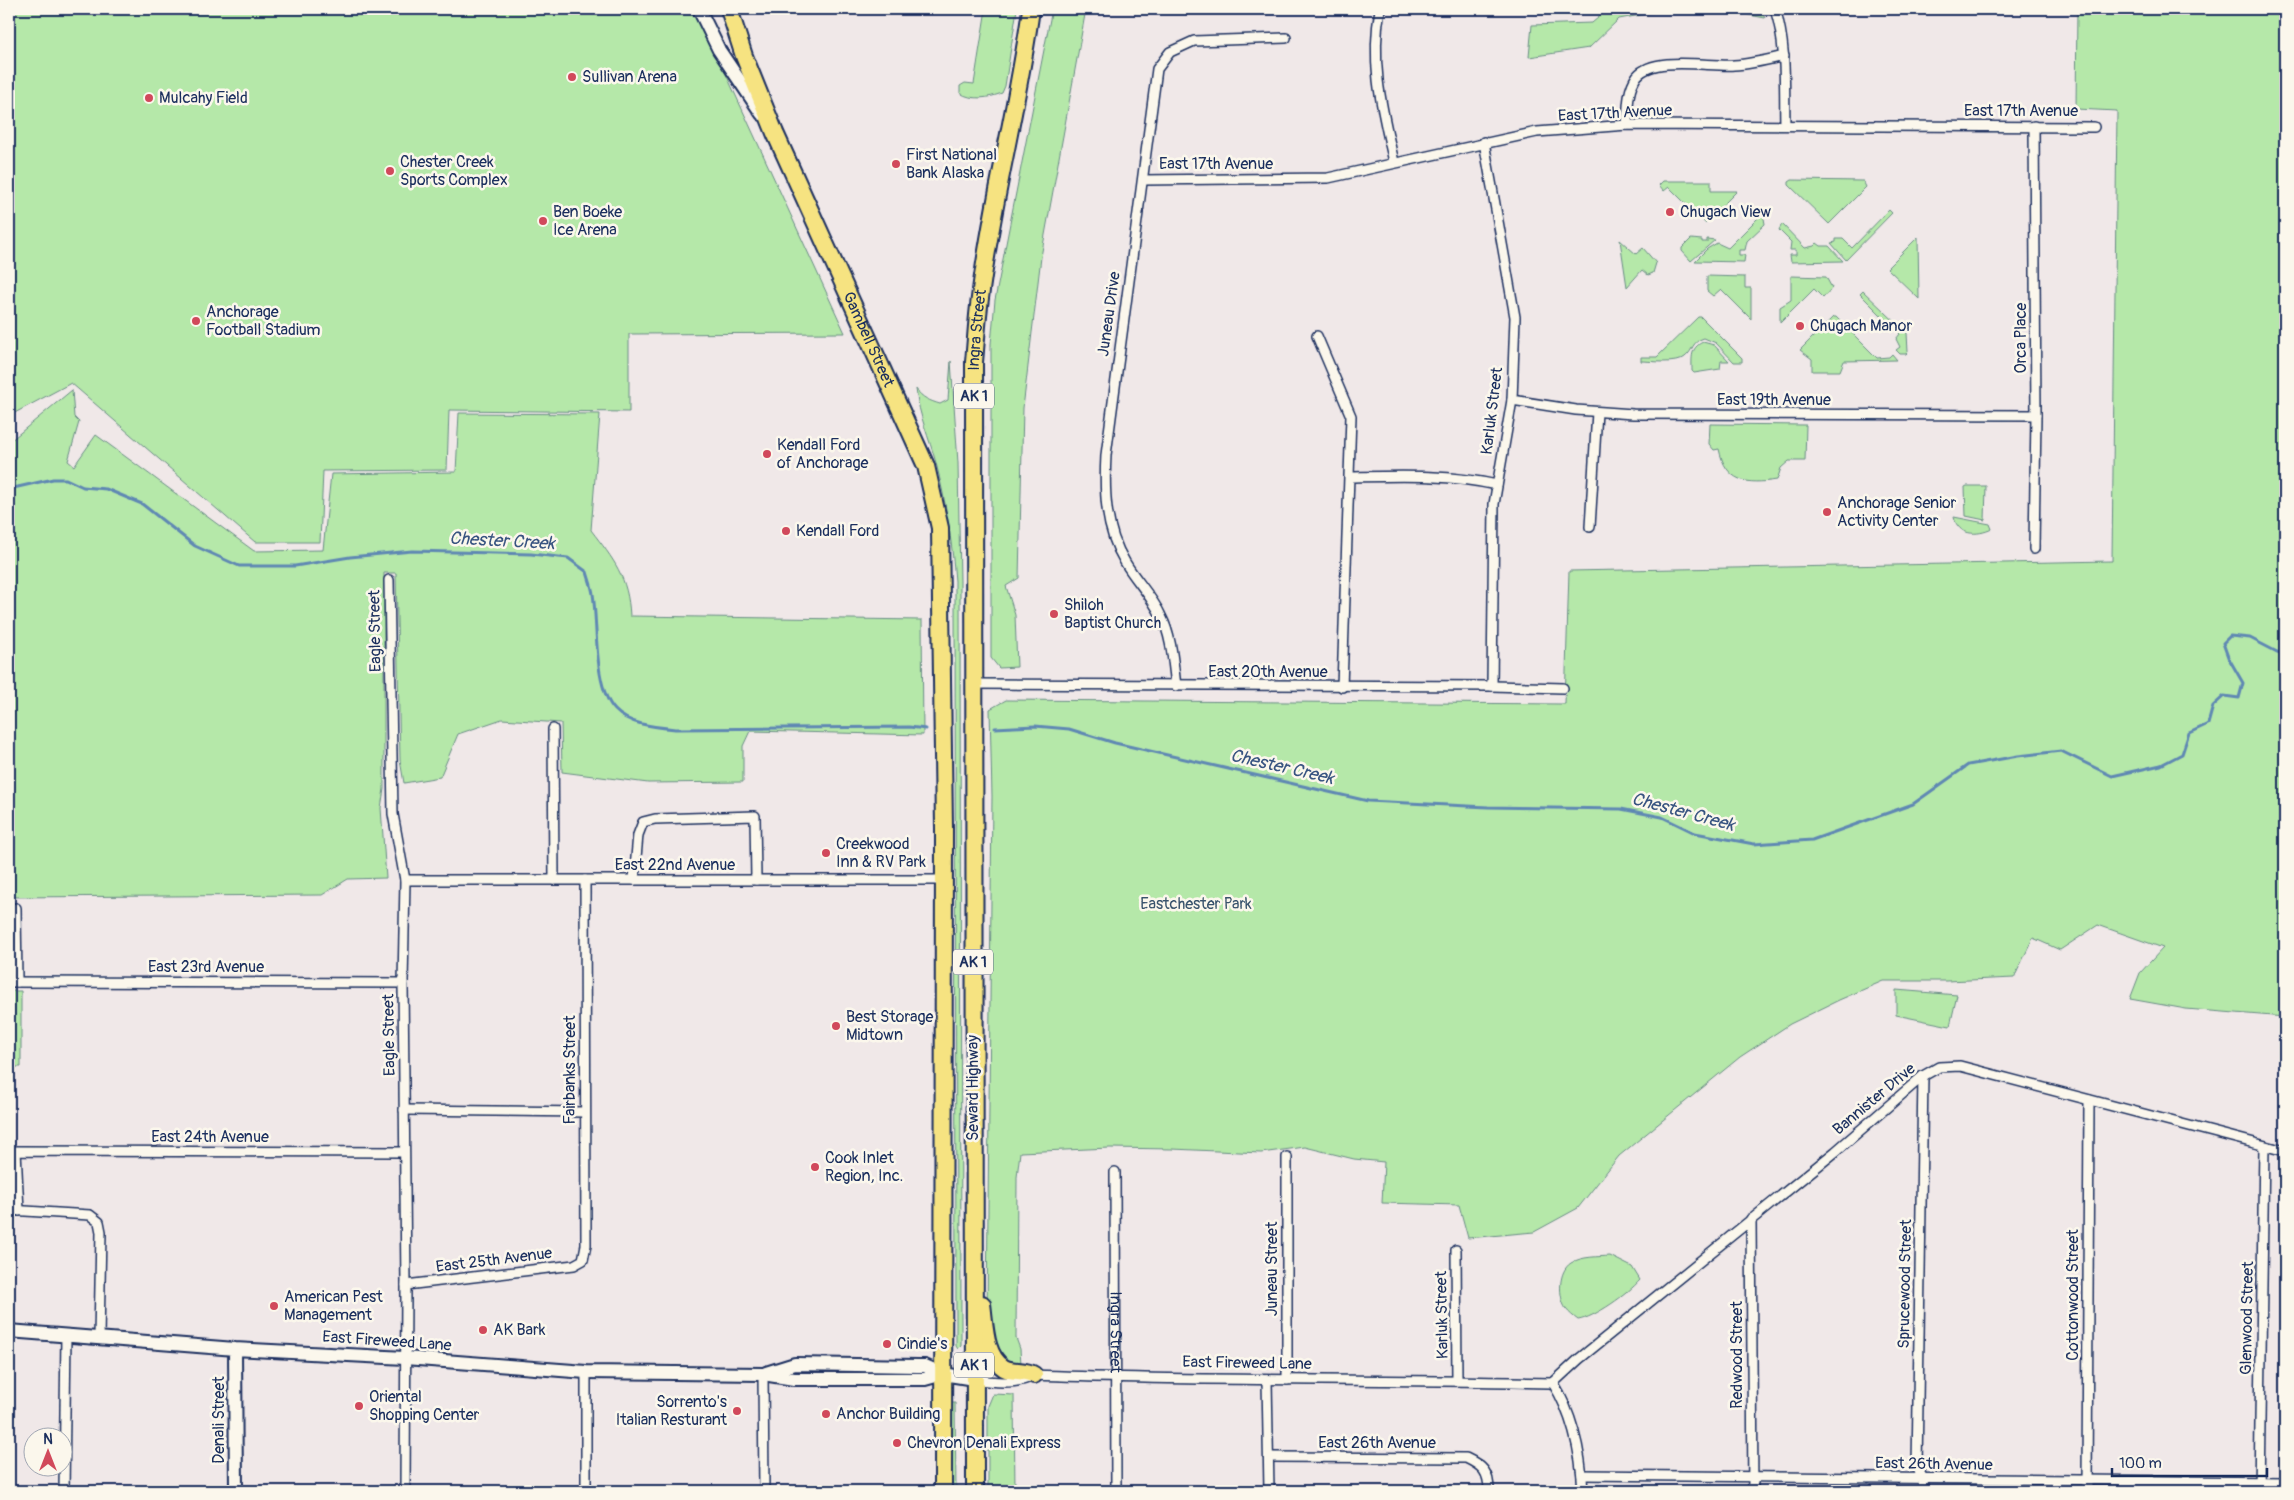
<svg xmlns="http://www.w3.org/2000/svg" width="2294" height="1500" font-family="Pangolin,sans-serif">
	<rect width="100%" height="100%" fill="#f0e8e8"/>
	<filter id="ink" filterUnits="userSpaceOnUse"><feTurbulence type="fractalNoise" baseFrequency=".02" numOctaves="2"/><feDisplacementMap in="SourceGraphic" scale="10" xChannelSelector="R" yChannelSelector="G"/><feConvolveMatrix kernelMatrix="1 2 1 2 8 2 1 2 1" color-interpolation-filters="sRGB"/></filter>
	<g filter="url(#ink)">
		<path fill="#b5e8a9" stroke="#688c84" d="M9,9H696L845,333L629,334V412L449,410L447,470L323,471L320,542H255L71,383L9,416Z
			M986,9H1017L1005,86L1002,93C989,98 972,101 960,93V86L965,83L974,84Z
			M1052,9H1086L1041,257L1023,408L1019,578L1006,586L1015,615L1017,667L999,668L991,658V344L995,300Z
			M1603,9H1673L1619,19L1589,48L1529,57L1532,25L1592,23L1599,17Z
			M1718,9H1760L1765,18Z
			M2077,9H2285V1017L2186,1009L2130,999L2140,973L2163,948L2098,925L2060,950L2033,938L2014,978L1947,981H1883L1839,1000L1790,1024L1740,1057L1619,1156L1578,1208L1534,1232L1468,1238L1459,1205L1382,1203L1384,1162L1354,1159L1305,1147L1261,1153L1172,1149L1110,1148L1020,1152L1017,1177L1016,1338L1020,1349L1021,1364H1011L1000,1359L987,1316L992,796L990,709L1006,700L1565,704L1569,571L2112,561L2117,111L2076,109Z
			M1792,180L1863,181L1866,187L1829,224L1789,185V182Z
			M1663,181H1711V191H1737L1705,223L1669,187L1664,191L1659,185Z
			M1889,210L1892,213L1846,260L1831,243L1836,242V239H1843L1852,248Z
			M1763,213L1765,224L1747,241L1745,250H1739V255H1745L1744,262L1695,261L1707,249L1717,243L1728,248Z
			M1782,224L1805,248L1814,246L1817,243L1821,246H1829L1843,261L1791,262L1790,255H1796V250H1790L1791,242L1779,230Z
			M1918,237L1919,299L1887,268Z
			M1691,239L1702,240V242H1707V239L1715,240L1691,261L1682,251V248Z
			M1620,240L1636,254L1643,248L1656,263L1653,273L1648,275L1642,270L1627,287Z
			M1707,276L1745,277V288H1751V319L1721,289L1713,296L1707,291Z
			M1791,276L1826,277L1832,288L1823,298L1814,289L1780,323V307L1791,300Z
			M1863,291L1907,333L1908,352L1906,354H1900L1896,350L1900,347L1896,339L1900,334L1860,294Z
			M1698,317H1701L1742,358V362H1734L1716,343L1704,338C1691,342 1694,350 1685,357C1676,365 1652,361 1641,361V357H1657Z
			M1833,317H1836L1877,358L1889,357L1892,354L1897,360L1844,361L1840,371H1812V359L1800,350Z
			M1703,342L1714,345L1729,361H1721L1720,369L1694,373L1692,371C1692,358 1690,348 1703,342Z
			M951,361L958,463L960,582L961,1346L958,1349L956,1346L955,581C952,541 946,502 936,463C929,437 919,416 916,389C922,398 930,401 940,404L948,400Z
			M72,390L74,417L79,422L68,461L74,466L96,435L254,551L323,550L331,474L456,472L459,413L600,414L591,530C614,560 628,577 630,616L922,620L923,735L750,731L743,746V782L648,783L562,772L561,723L502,719L458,734L440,777L404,783L400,760L396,573H384V789L381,808L386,878L348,879L322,895L9,897V442Z
			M1710,424L1806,425L1805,461H1789L1781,468L1777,480C1746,485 1726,482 1719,449L1714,450L1709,444Z
			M1967,486H1986L1985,520L1966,516L1965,487Z
			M1954,517L1990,524L1992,529C1977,536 1958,536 1954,517Z
			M1896,990L1957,995L1950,1026L1896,1015Z
			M9,991H21V1067H9Z
			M1610,1256L1632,1267L1640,1280C1629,1293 1594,1318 1578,1320C1574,1317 1569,1313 1566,1309C1558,1297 1558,1271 1571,1263C1582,1256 1598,1257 1610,1256Z
			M993,1394L1014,1395L1015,1491H988V1406Z
			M951,1403H955L956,1491H951Z"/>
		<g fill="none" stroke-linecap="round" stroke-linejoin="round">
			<path stroke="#5f88b3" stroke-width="3" d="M9,489L53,479H66L83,487L106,489L142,504L195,546L239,566H295L350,557L412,551L531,554L568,558L587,572C589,579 592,587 593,594C598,624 593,687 615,710C629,725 656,727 676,729L909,727L926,729
				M995,728L1035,726L1069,729L1115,743L1368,801L1488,807L1621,809L1662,817L1695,833L1754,844L1812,840L1913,804L1968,765L2018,756L2061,751L2112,776L2161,765L2182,754L2189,733L2208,724L2213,706L2224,696L2239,698L2243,683L2228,657L2223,643L2230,636L2250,638L2277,652L2285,654"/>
			<g stroke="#1b2f5e" stroke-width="12">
				<g id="street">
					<path d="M1380,9C1370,64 1382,109 1394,162"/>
					<path d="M1775,9C1787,46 1784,86 1785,125"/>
					<path d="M1627,125C1628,109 1627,90 1637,76C1654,55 1710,67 1734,65C1751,64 1767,60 1784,56"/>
					<path d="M2034,126L2036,415L2034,549"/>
					<path d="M1484,142L1515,317L1512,400L1494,504L1492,686"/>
					<path d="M1143,180L1328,178L1537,132L1627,125L2094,127"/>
					<path d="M1317,336L1351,416L1342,687"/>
					<path d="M1512,400L1576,410L1633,414L2036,415"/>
					<path d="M1350,477C1400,476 1448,474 1497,485"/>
					<path d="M1590,527L1597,412"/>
					<path d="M389,580L393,814L405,880L403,983L406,1285L405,1491"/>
					<path d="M972,684L1492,686L1563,688"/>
					<path d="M1176,686C1173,663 1172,637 1161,616C1152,596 1136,581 1125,562C1105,529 1104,492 1106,455L1157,69L1170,52L1194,41L1286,38"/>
					<path d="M553,729L554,880"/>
					<path d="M405,880H944"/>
					<path d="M634,880L638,835L643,822L655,819L755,816L756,880"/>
					<path d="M16,908L17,982"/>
					<path d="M9,982L403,983"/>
					<path d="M1923,1076L1917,1467L1923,1479L1924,1491"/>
					<path d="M404,1110L585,1112"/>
					<path d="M1287,1157V1380"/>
					<path id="s1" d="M1115,1172L1116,1491"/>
					<path d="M9,1210L90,1215L99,1222L101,1232L99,1338"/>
					<path d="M19,1211L16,1151L404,1152"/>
					<path d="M1751,1219L1753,1491"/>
					<path d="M1456,1250L1457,1380"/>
					<path d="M406,1285L574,1265L583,1260L586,1245L585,880"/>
					<path d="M763,1374L764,1491"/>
					<path d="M974,1379C991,1382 1019,1385 1034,1375C1207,1382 1380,1378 1553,1383"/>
					<path d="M1267,1380L1269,1491"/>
					<path d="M1553,1383L1579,1359L1835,1152L1923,1076L1939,1067L1960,1066L2285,1151"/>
					<path d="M1553,1383C1573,1415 1581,1453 1583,1491"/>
					<path d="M1270,1457L1466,1458C1483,1466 1489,1472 1489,1491"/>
					<path d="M1582,1475L2285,1482"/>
					<path d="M64,1491L66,1335"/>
					<path d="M586,1491V1372"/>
					<path d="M2087,1491L2089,1100"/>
					<path d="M2259,1491L2264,1146"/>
				</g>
			</g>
			<g stroke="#1b2f5e" stroke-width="16">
				<path id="secondary" d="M699,9L719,50L762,114
					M9,1331L235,1349L405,1358L586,1372L763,1374L794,1379H925L943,1374
					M235,1349L236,1491
					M766,1373L795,1364L918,1366H925L943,1374L974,1379"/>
			</g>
			<g stroke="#1b2f5e" stroke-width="20">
				<g id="highway">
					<path id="s2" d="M729,9L744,56L775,133L926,466L940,528L944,828L943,1491"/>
					<path d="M982,1304C985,1324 984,1356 1004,1368C1013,1373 1025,1369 1034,1375"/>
					<path id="s3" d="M975,1491L974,362C976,341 977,319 980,298C992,201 1018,106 1031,9"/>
				</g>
			</g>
			<use href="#street" stroke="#fbf7ec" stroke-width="9"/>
			<use href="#secondary" stroke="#fbf7ec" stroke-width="12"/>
			<use href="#highway" stroke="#f6e381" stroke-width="16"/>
		</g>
	</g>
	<g fill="#d1495b" stroke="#fbf7ec" stroke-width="2">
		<circle cx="572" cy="77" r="5"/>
		<circle cx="149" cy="98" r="5"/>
		<circle cx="896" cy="164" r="5"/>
		<circle cx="390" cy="171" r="5"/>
		<circle cx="1670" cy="212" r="5"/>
		<circle cx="543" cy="221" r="5"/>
		<circle cx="196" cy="321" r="5"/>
		<circle cx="1800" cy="326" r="5"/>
		<circle cx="767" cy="454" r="5"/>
		<circle cx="1827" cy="512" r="5"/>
		<circle cx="786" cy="531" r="5"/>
		<circle cx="1054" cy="614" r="5"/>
		<circle cx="826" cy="853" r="5"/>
		<circle cx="836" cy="1026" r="5"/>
		<circle cx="815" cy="1167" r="5"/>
		<circle cx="274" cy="1306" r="5"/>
		<circle cx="483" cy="1330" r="5"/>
		<circle cx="887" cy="1344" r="5"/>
		<circle cx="359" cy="1406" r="5"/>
		<circle cx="737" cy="1411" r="5"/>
		<circle cx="826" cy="1414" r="5"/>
		<circle cx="897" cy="1443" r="5"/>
	</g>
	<g text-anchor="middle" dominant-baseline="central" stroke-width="5" stroke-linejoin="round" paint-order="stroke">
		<g fill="#fbf7ec" stroke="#5e6b89" stroke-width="1">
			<rect x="954" y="383.5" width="40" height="25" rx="4"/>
			<rect x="953" y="949.5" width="40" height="25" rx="4"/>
			<rect x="954" y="1352.5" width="40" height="25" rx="4"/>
		</g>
		<g font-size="15" font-weight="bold" fill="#1b2f5e">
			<text x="974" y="396">AK 1</text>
			<text x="973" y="962">AK 1</text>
			<text x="974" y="1365">AK 1</text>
		</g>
		<g font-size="16" fill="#1b2f5e" stroke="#fbf7ec" text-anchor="start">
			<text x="582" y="77">Sullivan Arena</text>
			<text x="159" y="98">Mulcahy Field</text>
			<text x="906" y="155">First National<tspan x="906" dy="18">Bank Alaska</tspan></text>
			<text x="400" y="162">Chester Creek<tspan x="400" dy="18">Sports Complex</tspan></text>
			<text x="553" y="212">Ben Boeke<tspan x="553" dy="18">Ice Arena</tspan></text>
			<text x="1680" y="212">Chugach View</text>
			<text x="206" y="312">Anchorage<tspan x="206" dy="18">Football Stadium</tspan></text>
			<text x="1810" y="326">Chugach Manor</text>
			<text x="777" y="445">Kendall Ford<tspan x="777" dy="18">of Anchorage</tspan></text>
			<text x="1837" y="503">Anchorage Senior<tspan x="1837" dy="18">Activity Center</tspan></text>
			<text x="796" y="531">Kendall Ford</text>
			<text x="1064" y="605">Shiloh<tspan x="1064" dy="18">Baptist Church</tspan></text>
			<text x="836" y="844">Creekwood<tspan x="836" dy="18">Inn &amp; RV Park</tspan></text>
			<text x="846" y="1017">Best Storage<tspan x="846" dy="18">Midtown</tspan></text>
			<text x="825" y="1158">Cook Inlet<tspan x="825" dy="18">Region, Inc.</tspan></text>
			<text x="284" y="1297">American Pest<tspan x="284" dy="18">Management</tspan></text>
			<text x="493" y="1330">AK Bark</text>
			<text x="897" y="1344">Cindie's</text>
			<text x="369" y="1397">Oriental<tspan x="369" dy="18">Shopping Center</tspan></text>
			<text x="727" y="1402" text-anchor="end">Sorrento's<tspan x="727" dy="18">Italian Resturant</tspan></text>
			<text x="836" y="1414">Anchor Building</text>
			<text x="907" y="1443">Chevron Denali Express</text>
		</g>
		<g font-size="16" fill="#1b2f5e" stroke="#fbf7ec">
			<text x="2021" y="111">East 17th Avenue</text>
			<text transform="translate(1615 113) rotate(-3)">East 17th Avenue</text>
			<text x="1216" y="164">East 17th Avenue</text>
			<text transform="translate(1109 314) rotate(-82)">Juneau Drive</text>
			<text stroke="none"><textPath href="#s3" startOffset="1161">Ingra Street</textPath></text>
			<text transform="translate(2021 338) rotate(-90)">Orca Place</text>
			<text stroke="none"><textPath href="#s2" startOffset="359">Gambell Street</textPath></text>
			<text x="1774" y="400">East 19th Avenue</text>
			<text transform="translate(1492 411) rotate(-83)">Karluk Street</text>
			<text transform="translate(375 631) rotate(-91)">Eagle Street</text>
			<text x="1268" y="672">East 20th Avenue</text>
			<text x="675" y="865">East 22nd Avenue</text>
			<text x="206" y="967">East 23rd Avenue</text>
			<text transform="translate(389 1035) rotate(-91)">Eagle Street</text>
			<text transform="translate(570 1070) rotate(-90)">Fairbanks Street</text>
			<text transform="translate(973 1088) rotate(-90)">Seward Highway</text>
			<text transform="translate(1874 1099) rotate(-40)">Bannister Drive</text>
			<text x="210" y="1137">East 24th Avenue</text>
			<text transform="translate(494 1260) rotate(-7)">East 25th Avenue</text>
			<text transform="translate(1272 1269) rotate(-90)">Juneau Street</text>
			<text transform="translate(1905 1284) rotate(-89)">Sprucewood Street</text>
			<text transform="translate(2073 1295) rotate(-90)">Cottonwood Street</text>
			<text transform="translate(1442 1315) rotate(-91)">Karluk Street</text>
			<text transform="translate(2247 1318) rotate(-89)">Glenwood Street</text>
			<text stroke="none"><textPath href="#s1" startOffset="160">Ingra Street</textPath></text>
			<text transform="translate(387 1341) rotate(4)">East Fireweed Lane</text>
			<text transform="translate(1737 1355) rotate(-90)">Redwood Street</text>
			<text transform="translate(1247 1363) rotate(1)">East Fireweed Lane</text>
			<text transform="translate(219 1420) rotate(-90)">Denali Street</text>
			<text x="1377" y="1443">East 26th Avenue</text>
			<text transform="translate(1934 1464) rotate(1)">East 26th Avenue</text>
		</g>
		<g font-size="16" fill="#3a546d" stroke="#fbf7ec">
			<text x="1196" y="904">Eastchester Park</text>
		</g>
		<g font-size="18" font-style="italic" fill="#385481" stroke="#fbf7ec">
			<text transform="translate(502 541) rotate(3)">Chester Creek</text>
			<text transform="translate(1282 767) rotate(13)">Chester Creek</text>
			<text transform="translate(1683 812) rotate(15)">Chester Creek</text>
		</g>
	</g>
	<rect width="2294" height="1500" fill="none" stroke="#fbf7ec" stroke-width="30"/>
	<rect x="15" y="15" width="2264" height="1470" fill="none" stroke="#1b2f5e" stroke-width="2" filter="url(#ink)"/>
	<g transform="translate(48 1452)"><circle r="24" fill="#fbf7ec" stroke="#a1a7b3"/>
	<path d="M0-4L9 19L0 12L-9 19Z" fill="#d1495b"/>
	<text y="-8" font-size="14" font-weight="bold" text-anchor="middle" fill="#1b2f5e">N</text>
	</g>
	<path d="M2112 1468v8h155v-8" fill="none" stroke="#1b2f5e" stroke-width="2.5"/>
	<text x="2119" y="1468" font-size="15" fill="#1b2f5e" stroke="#fbf7ec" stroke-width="4" paint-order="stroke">100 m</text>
</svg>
